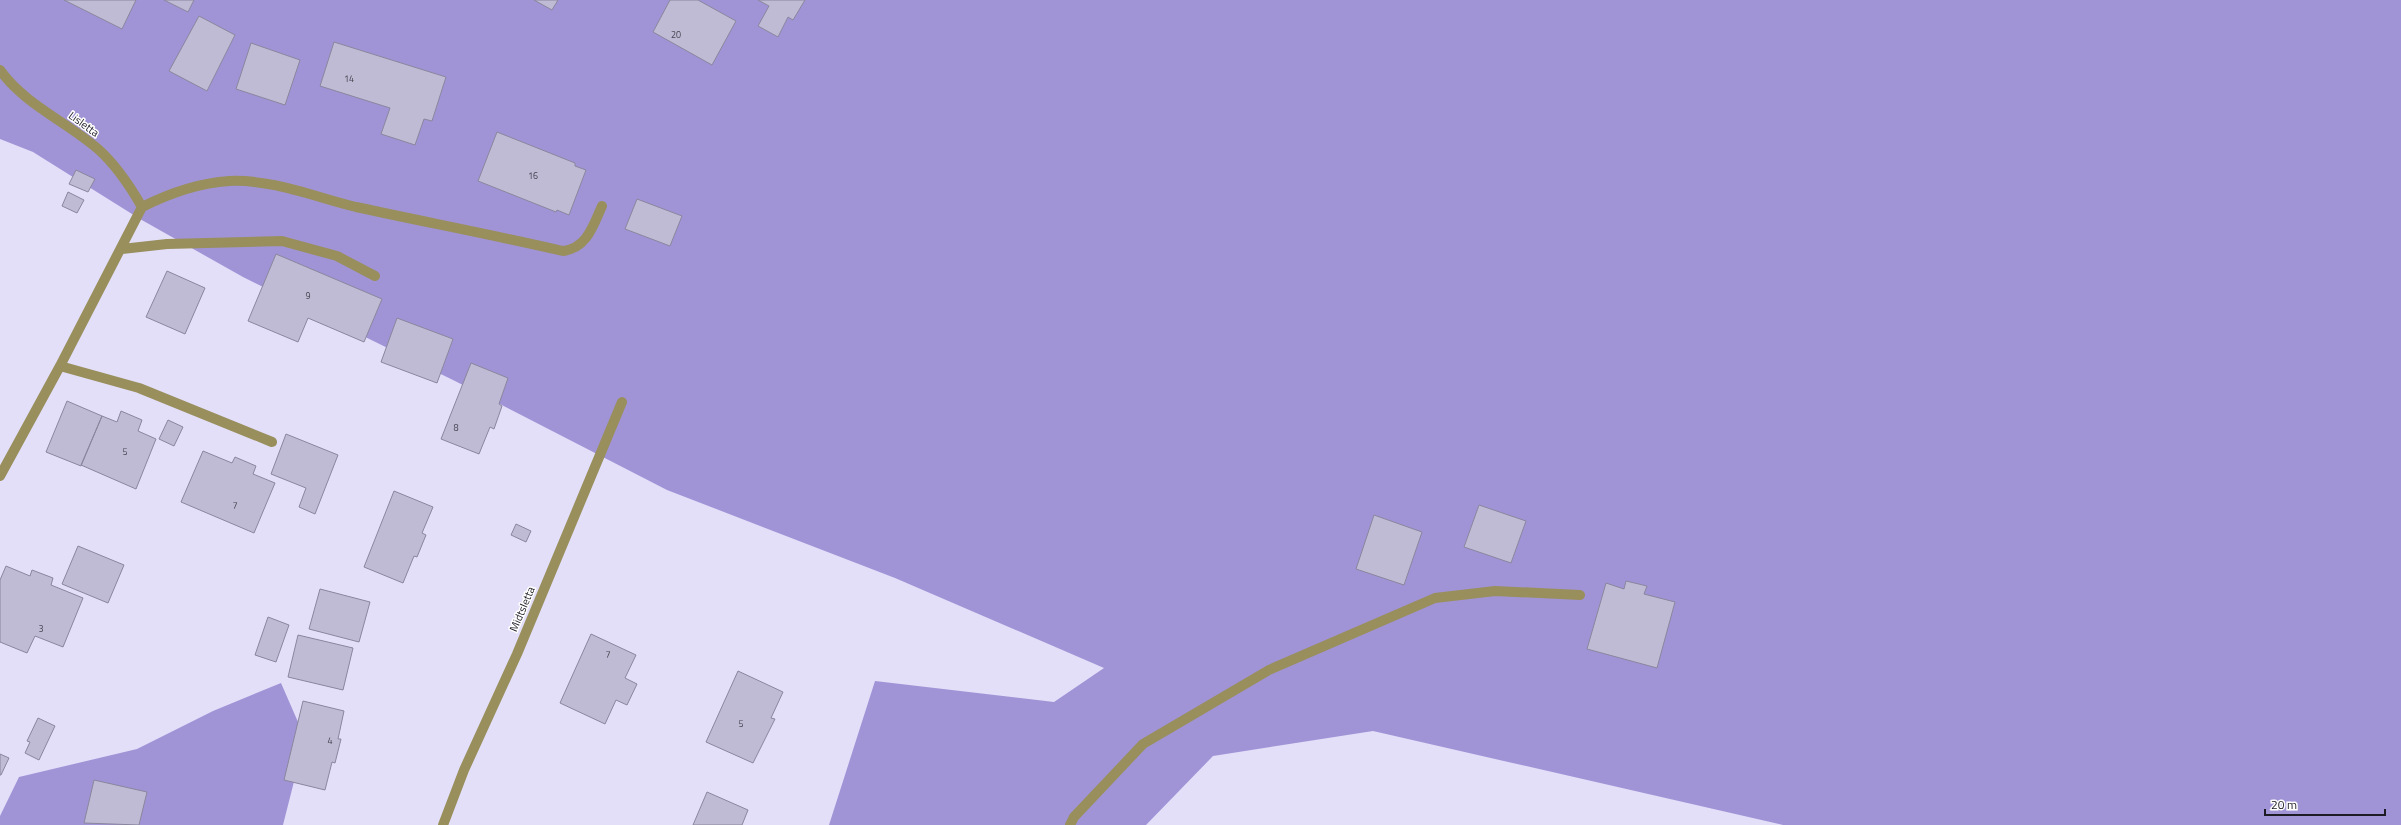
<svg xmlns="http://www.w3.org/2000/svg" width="2401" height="825" font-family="'Titillium Web',sans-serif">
	<rect width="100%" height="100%" fill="#e3dff9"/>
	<path fill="#a194d6" d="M0,0H2401V825H1783L1373,731L1213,756L1146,825H829L875,681L1054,702L1104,668L895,578L667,490L455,381L243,277L140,219L33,152L0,139Z
		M281,683L305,738L283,825H0V816L19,777L137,749L213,711Z"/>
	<path fill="#bfbbd4" stroke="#8a869e" d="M64,0H136L122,29Z
		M164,0H194L188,12Z
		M534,0H558L552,10Z
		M670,0H698L736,21L712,65L653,32Z
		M758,0H805L793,20L788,17L778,37L758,26L769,6Z
		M199,16L235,35L207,91L169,71Z
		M334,42L446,77L432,121L424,119L415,145L381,134L390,108L320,86Z
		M251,43L300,60L285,105L236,89Z
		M497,132L575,163V166L586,170L569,215L557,210L556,212L478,181Z
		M76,170L95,179L88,192L69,184Z
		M68,192L84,200L77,213L62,206Z
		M637,199L682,216L670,246L625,229Z
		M276,254L382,299L364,342L308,318L298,342L248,321Z
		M167,271L205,288L185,334L146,317Z
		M397,318L453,339L437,383L381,362Z
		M471,363L508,378L499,404L502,406L494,429L490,427L479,454L441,439Z
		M67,401L102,416L81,466L46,452Z
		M121,411L142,420L138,431L156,439L136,489L81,465L102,416L117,422Z
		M168,420L183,427L174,446L159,439Z
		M286,434L338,455L315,514L299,507L306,488L271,474Z
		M203,451L232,463L235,457L256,466L253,474L275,483L254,533L181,502Z
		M394,491L433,507L422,533L426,535L417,557L414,556L403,583L364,567Z
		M1479,505L1526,521L1511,563L1464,547Z
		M1374,515L1422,532L1404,585L1356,569Z
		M516,524L531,531L526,542L511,535Z
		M78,546L124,565L108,603L62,584Z
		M6,566L30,576L32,570L53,578L51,585L83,598L63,647L35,636L27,653L0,642V580Z
		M1626,581L1647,586L1644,594L1675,602L1657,668L1587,649L1606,583L1624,589Z
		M320,589L370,602L359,642L309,629Z
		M268,617L289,625L276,662L255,655Z
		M591,634L636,655L625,678L637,684L627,705L616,700L605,724L560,703Z
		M298,635L353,648L343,690L288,677Z
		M738,671L783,692L771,718L775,719L753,763L706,742Z
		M303,701L344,711L338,739H341L335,763L332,762L325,790L284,780Z
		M38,718L55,726L39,760L25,753L30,742L27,741Z
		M0,754L9,758L1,775H0Z
		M94,780L147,792L139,825L84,823Z
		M707,792L748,810L742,825H693Z"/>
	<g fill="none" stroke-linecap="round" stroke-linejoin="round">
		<path stroke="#988f5c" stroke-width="10" d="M0,70C24,104 67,122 98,149C116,165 130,186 142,207
			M122,249L167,244L282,241L337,256L375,276
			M60,366L139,388L272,442
			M0,476L60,366L142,207C170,193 198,183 229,181C272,179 315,197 356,207C425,222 494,235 563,251C587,248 593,226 602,206
			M443,825L464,770L517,654L622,402
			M1070,825L1074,817L1143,744L1269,670L1435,598L1495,591L1580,595"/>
	</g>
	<g text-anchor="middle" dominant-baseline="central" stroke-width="3" stroke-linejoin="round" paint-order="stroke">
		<g font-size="9" fill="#464350">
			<text x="676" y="34">20</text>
			<text x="349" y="78">14</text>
			<text x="533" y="175">16</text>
			<text x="308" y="295">9</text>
			<text x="456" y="427">8</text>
			<text x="125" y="451">5</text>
			<text x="235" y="505">7</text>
			<text x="41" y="628">3</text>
			<text x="608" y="654">7</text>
			<text x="741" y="723">5</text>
			<text x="330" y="740">4</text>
		</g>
		<g font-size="11" fill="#1d1b24" stroke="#fff">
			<text transform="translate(84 124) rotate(36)">Lisletta</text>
			<text transform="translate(522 609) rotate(-67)">Midtsletta</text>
		</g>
	</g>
	<path d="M2265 809v6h120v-6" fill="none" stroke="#1d1b24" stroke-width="2"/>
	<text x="2271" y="809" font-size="12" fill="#1d1b24" stroke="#ffffff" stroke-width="3" paint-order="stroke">20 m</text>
</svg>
